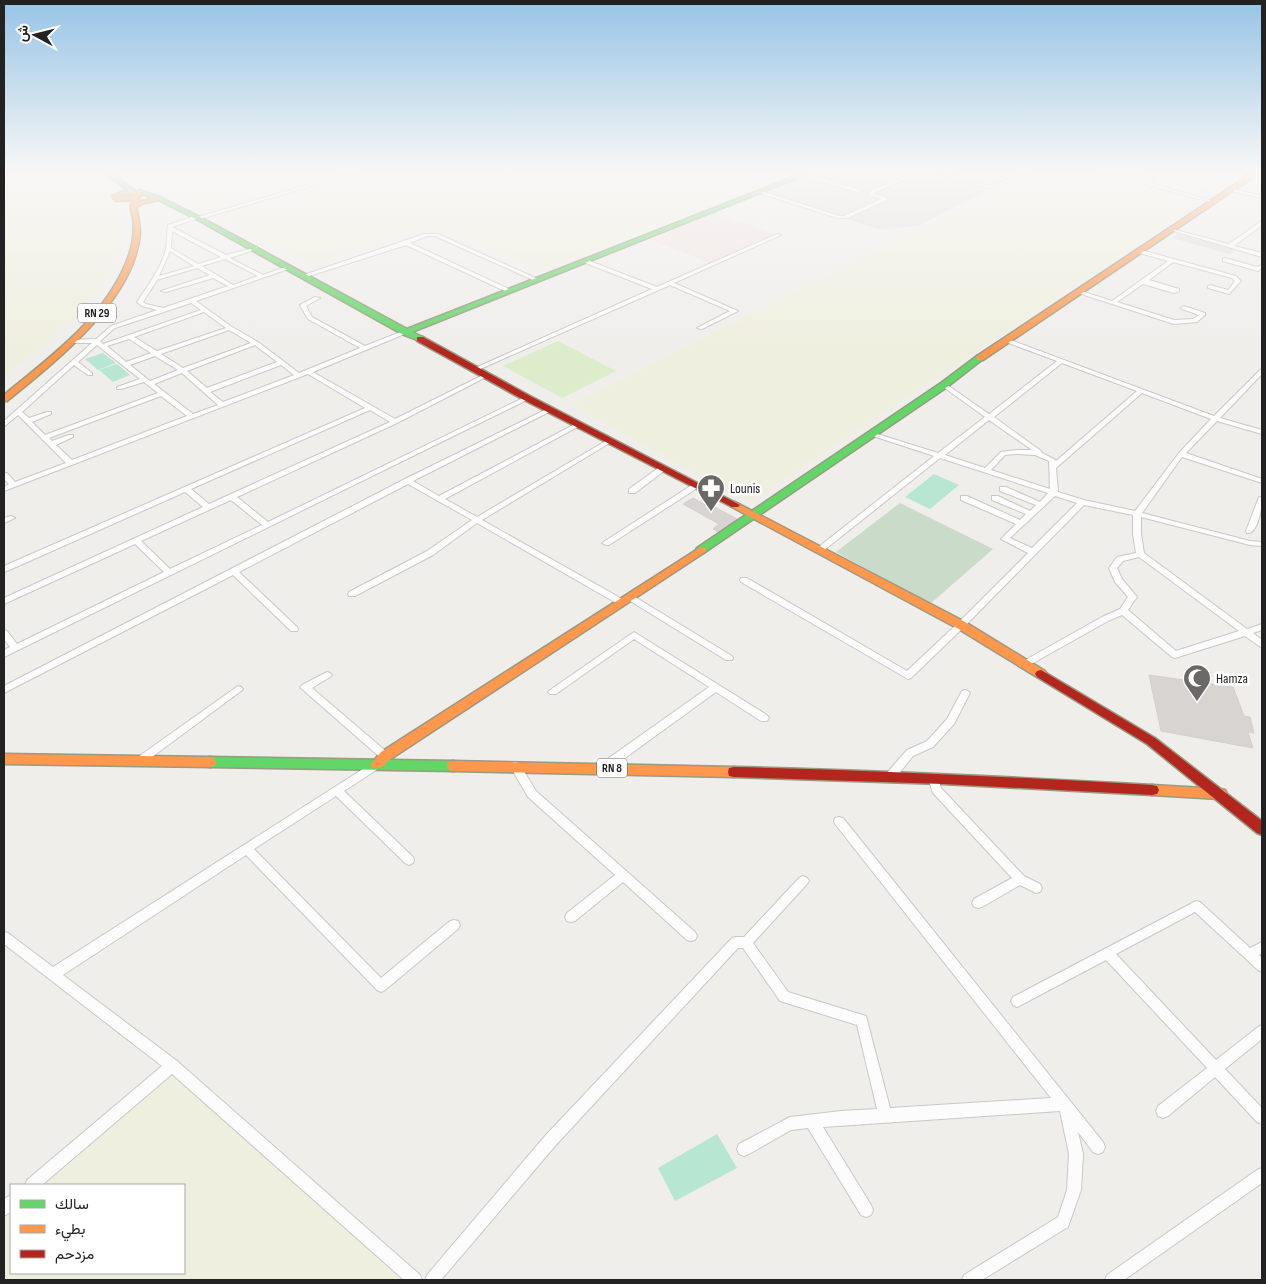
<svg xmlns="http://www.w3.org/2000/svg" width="1266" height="1284" font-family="'Sofia Sans Condensed',Vazirmatn,sans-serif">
	<rect width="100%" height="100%" fill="#f0eeeb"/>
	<path fill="#dfdedc" d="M820,171H941L981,183L990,189L918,226L877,229L771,194L770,191Z"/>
	<path fill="#f1e3e1" d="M715,212L775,234L710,263L649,239Z"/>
	<path fill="#f8f7e8" d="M1144,171H1233L1194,193L1151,182L1157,178L1139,173Z"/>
	<path fill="#efefdf" d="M4,171H90L100,179L111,196L117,213L120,231L117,251L104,279L86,303L41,348L4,377Z
		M128,171H351L205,212Z
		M364,171H798L543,271L431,226L313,264L209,215Z
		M1035,171H1078L1201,202L749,503L571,405Z
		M172,1066L411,1280H4V1209L11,1202V1273H184V1185H32Z"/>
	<path fill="#ddeccb" d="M558,341L616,371L562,398L503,366Z"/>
	<path fill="#cadbca" d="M900,503L993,549L930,604L836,552Z"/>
	<path fill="#b7e6d2" d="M103,353L116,363L98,370L85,359Z
		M117,364L130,375L113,382L99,370Z
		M934,474L959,485L930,509L905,497Z
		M717,1134L737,1168L675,1201L658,1168Z"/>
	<path fill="#e0dfde" d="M1178,234L1235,250L1229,254L1172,238Z"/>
	<path fill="#d7d4d2" stroke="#d3d0cc" d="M693,498L704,504L707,503L737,519L718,532L713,529L719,524L683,504Z
		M1149,675L1233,687L1244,716L1250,717L1254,733L1248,732L1253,748L1161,731Z"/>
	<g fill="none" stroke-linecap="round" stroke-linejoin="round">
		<g stroke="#c9c8c7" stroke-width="2">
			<path id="street" d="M356,171H362L200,219H196L172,227L226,255L257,247V249L230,258L263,275L288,266L291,268L196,301L232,327L258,342L299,373L360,348L308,319L300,305L315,297L320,298L306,306L312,317L365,346L403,331H407V333L313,372L395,419L485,374L490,375L397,423L237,497L268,522L525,397H529V399L4,657V650L10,647L4,639V630L7,631L17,644L164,572L135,544L4,604V598L203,507L185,492L7,571L4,572V566L365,408L308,374L4,491V487L9,484L4,479V473H7L15,482L66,463L18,415L6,425L4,426V421L92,343H71L68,341L69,340L96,339L111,326L157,310L142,306L137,302C148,285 161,269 166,249C167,241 167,233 168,225L194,216L198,217ZM172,231L221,257L198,264L171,248ZM170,251L194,266L159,276ZM225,259L258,276L233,285L202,266ZM197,268L210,275L161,291L166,292L213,278L228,286L163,308L146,304L143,302L157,280ZM191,303L201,310L103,344L100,341L115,328ZM204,312L226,328L157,351L134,337ZM229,330L251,343L183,368L161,354ZM129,339L151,353L126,362L107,346ZM97,345L140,379L117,387V389H121L144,382L158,393L45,435L32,422L51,414V412H47L29,418L22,412L74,365L88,375H92V373L78,362ZM255,345L277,362L207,388L187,371ZM155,356L178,370L150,381L130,365ZM281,365L294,375L223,402L210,392ZM182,373L218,405L193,414L154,384ZM161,396L187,416L72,460L56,445L73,437V435H69L52,441L49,438ZM370,410L390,422L209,504L191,489ZM231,500L262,525L170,569L141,541Z
				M918,171H923L873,193L887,198V200L847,218H837L757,192L761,191L839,216H844L881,199L869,195L870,191Z
				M931,171H937L990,186L1014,177L1025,171H1030L1018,179L990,188Z
				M1089,171H1096L1135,179L1216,202L1214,203L1134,181Z
				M1122,171H1127L1137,175L1133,176Z
				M1257,171H1262L1257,174L1262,175V177L1251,176V174Z
				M803,173L861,190V191L857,192L801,175Z
				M1233,189L1262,196V198L1231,191Z
				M1260,222H1262V225L1234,246L1262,253V257L1170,230L1172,229L1229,244Z
				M424,234H438L540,280L535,281L435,236H427L410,243L511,290V292H507L406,245L306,277L301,276Z
				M777,234L781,235L674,283L738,311L702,329L697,328L730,311L670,285L478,370L473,369L652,289L583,262V260H587L657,287Z
				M1141,250L1236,276L1241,281L1229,294L1208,288V286L1210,285L1228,290L1235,281L1232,278L1173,262L1149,280L1179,289V291L1174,293L1143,284L1117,302L1174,320L1193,319L1199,315L1182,309L1181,308L1184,306L1205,313V315L1197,322L1174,324L1075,292L1078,290L1112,301L1168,261L1139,253V251Z
				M1225,258L1257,267L1262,265V268L1258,271L1223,261V259Z
				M1005,338L1214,416L1260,370L1262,369V374L1220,418L1262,430V434L1217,421L1186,453L1262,479V483L1182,457L1142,513L1250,541L1262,542V546L1250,545L1141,517V534L1144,553L1247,629L1262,624V630L1253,633L1262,640V647L1259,646L1245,636L1175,658L1172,657L1122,615L1108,621L1026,667H1020L1019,665L1020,663L1102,617L1120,609L1128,597L1115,582L1109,568L1117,557L1136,553L1133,534V515L1084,505L964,627L911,678L908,679L741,582L740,580L741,578H747L907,671L958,623L1028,553L1001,539L1016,524L961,500V496H967L1020,520L1026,514L992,500V496H998L1030,511L1036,505L1000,491V487H1006L1040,502L1048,493L940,458L823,551H820L816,549L934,456L870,435V433H874L938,453L985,417L942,386V384H946L989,414L1057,361L1003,341V339ZM1062,363L1137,391L1056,461L1054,459L1042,453L1041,451L994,417ZM1142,393L1211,419L1179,453L1135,511L1084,500L1058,492L1056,468ZM989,420L1032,450H1016L1001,452L985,468L945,455ZM1016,454L1035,455L1049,461L1050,489L991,470L1005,455ZM1055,496L1077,503L1032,548L1010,538ZM1139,557L1239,631L1176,651L1128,610L1137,597L1122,579L1117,568L1123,561Z
				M551,407L554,409L553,410L413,481L439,496L577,423H581V425L445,499L477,517L609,439H613V441L482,520L624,600L625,602L624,604H618L477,523L433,555L355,596H349L348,594L349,592L427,551L472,520L408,484L239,572L297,627L298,629L297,631H291L233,575L4,693V686L405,479Z
				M661,466H664L668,468L635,493H629V489Z
				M695,483H698L702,485L609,545H606L602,543Z
				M1259,497H1262C1262,507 1259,528 1250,533H1247L1246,531Z
				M11,516L15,518L4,523V518Z
				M630,594L732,656L733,658L732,660H726L627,599L626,597L627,595Z
				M634,632L767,715L769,718L767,721H761L716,692L607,771L603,772L599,771L598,768L599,765L709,687L634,639L556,694H550L548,692L550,690Z
				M327,672L330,673L332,675L330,677L312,688L388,753L390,756L388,759L385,760L382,759L302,689L300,687L302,685Z
				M238,686L241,687L243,689L241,691L144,763L141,764L138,763L136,760L138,757Z
				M965,690L968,691L970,693L954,724L933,747L913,756L893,781L889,782L885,781L884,778L885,775L907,750L927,741L947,719L962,691Z
				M377,760L381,761L382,764L381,767L344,791L413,857L414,860L413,863L409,865L405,863L336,796L254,849L381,978L450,921L454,920L458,921L460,925L458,929L385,990L381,992L377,990L246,855L63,975L177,1061L420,1275L422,1280H404L172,1074L42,1185H25L27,1180L162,1066L4,944V932L8,933L53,967Z
				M515,762L519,763L536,791L695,932L697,936L695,940L691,941L687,940L623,882L575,921L571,922L567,921L565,917L567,913L615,875L528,797L510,766L511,763Z
				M933,774L937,775L941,788L1024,876L1040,884L1042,888L1040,892L1036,893L1020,885L982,907L978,908L974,907L972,903L974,899L1012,878L933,793L928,778L929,775Z
				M839,817L843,818L1103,1142L1105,1147L1103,1152L1098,1154L1093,1152L1078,1132L1083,1154L1081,1190L1068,1227L982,1280H962L964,1275L1058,1217L1067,1190L1069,1154L1060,1111L823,1127L871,1205L873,1210L871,1215L866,1217L861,1215L808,1128L791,1130L749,1154L744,1156L739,1154L737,1149L739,1144L790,1117L841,1111L877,1109L857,1025L780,1001L743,948H738L555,1146L441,1280H425L427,1275L545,1136L732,938L736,937H744L799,878L803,876L807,878L809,881L807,884L753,943L788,992L866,1016L890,1108L1051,1098L835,824L834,821L835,818Z
				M1196,901L1200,902L1250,948L1262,942V953L1259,955L1262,958V972L1258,970L1195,912L1116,954L1216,1060L1258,1027L1262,1025V1039L1225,1069L1262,1108V1124L1257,1122L1215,1077L1168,1116L1163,1118L1158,1116L1156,1111L1158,1106L1207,1068L1106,960L1021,1005L1017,1007L1013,1005L1011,1001L1013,997Z
				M1262,1168V1183L1124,1280H1105L1107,1275L1257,1170Z
				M11,1195V1212L4,1216V1199Z"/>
		</g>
		<g stroke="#999a82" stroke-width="3">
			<path id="fast" d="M103,171H109L135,191L130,192Z
				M808,171H815L412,332L423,337L424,339L420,341L402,334L196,219L158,200L136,192L139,190L162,198L200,217L407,329Z
				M977,356L984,358L947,387L705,552H697L696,550L697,548L941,383Z
				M210,757L453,761L458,762L459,766L458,770L453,771L210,767L206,766L204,762L206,758Z"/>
		</g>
		<g stroke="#999a82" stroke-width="3">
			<path id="slow" d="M1241,171H1248L1256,175L983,360H977V356L1249,175Z
				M128,189L142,193L137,202L160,197L163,199L145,203L136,207C138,215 140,224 140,233C135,300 55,362 7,401H4V395C49,358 103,319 126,263C132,249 135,233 133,218C131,211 129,206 133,200L116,201L112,196ZM128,193L136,195L118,197Z
				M735,502L965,622L1045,671L1047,674L1045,677H1037L957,628L732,507V503Z
				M701,547L705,548L706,550L705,552L389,760C384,765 381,770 372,768L371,764L381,752Z
				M4,754L210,757L214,758L216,762L214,766L210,767L4,764Z
				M453,761L734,767L739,768L740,772L739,776L734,777L453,771L448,770L447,766L448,762Z
				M1152,785L1220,789L1225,790L1227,794L1225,798L1220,799L1152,795L1147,794L1145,790L1147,786Z"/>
		</g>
		<g stroke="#999a82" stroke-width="3">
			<path id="jam" d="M417,337H423L530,396L740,505L738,507H732L524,400L417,341Z
				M1041,670L1155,738L1262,821V835L1257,833L1147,744L1037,677L1035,674L1037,671Z
				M734,767C873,770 1013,777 1152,785L1157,786L1159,790L1157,794L1152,795L943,784L734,777L729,776L728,772L729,768Z"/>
		</g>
		<use href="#street" fill="#fdfcfc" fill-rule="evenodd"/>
		<use href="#fast" fill="#63d668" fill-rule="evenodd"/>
		<use href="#slow" fill="#ff974d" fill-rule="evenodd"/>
		<use href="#jam" fill="#b3261e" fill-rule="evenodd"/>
	</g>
	<linearGradient id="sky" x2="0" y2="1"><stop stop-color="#97c4e6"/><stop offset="0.49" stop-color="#f8f7f6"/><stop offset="1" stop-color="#f8f7f6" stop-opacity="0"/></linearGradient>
	<rect width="1266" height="351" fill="url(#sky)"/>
	<defs>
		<g id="pharmacy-pin" transform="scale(1.4375)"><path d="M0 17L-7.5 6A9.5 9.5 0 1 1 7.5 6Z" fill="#6a6968" stroke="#fff"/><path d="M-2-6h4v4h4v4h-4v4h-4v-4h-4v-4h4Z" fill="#fff"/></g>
		<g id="mosque-pin" transform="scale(1.4375)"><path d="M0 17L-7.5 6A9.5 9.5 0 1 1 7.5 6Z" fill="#6a6968" stroke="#fff"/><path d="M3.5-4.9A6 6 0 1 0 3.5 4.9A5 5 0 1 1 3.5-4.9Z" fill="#fff"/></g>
	</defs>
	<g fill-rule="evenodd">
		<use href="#pharmacy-pin" x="711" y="488"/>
		<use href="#mosque-pin" x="1197" y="678"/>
	</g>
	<g text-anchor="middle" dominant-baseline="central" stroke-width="5" stroke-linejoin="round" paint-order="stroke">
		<g fill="#fff" stroke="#646464" stroke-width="1">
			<rect x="78" y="303.5" width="38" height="19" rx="4"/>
			<rect x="597" y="758.5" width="30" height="19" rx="4"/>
		</g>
		<g font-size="12" font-weight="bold" fill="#222">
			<text x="97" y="313">RN 29</text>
			<text x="612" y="768">RN 8</text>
		</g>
		<g font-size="14" fill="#222" stroke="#fff" text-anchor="start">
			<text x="730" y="488">Lounis</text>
			<text x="1216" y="678">Hamza</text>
		</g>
	</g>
	<rect width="1266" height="1284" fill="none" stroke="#222222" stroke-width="10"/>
	<rect x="10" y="1184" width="175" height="90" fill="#ffffff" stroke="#a7a7a7"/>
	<rect x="20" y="1200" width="25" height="8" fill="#63d668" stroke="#a7a7a7"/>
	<text x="55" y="1209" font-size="15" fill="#222222">سالك</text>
	<rect x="20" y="1225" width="25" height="8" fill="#ff974d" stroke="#a7a7a7"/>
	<text x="55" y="1234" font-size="15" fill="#222222">بطيء</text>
	<rect x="20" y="1250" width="25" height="8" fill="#b3261e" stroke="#a7a7a7"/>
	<text x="55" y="1259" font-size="15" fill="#222222">مزدحم</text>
	<g transform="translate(35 35) rotate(277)" stroke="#ffffff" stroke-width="4" paint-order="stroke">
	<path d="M0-4L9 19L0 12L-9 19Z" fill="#222222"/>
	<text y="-8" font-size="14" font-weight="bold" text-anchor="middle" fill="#222222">ش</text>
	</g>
</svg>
